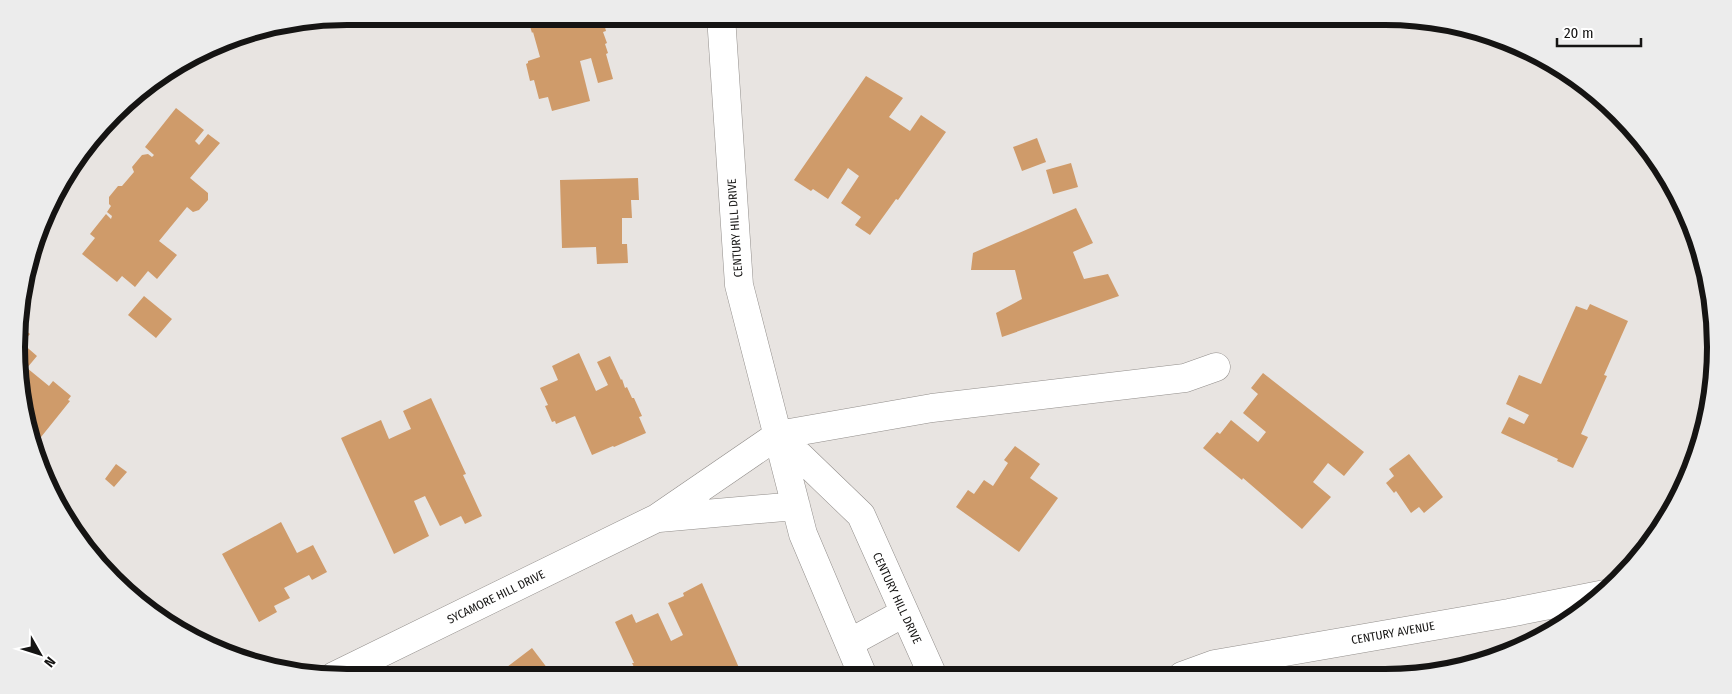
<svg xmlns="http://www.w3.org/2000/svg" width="1732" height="694" font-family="'Fira Sans Condensed',sans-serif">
	<rect width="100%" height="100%" fill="#e8e4e1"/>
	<path fill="#cf9b6a" d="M537,16H602L606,31L603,32L607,43L605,44L608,53L606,54L613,79L598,83L591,58L580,61L590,101L552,111L548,97L539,99L534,80L530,81L526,64L528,63V61L540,57L533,32L532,33L528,19Z
		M866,76L903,98L889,117L910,131L921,115L946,132L898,200L896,199L870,235L855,225L861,217L841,203L859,176L848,168L828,199L813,189L811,191L794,180Z
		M176,108L204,130L195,141L199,145L208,134L220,143L190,178L208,193V200L199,210L193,212L187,207L159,241L177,255L157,279L148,271L135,287L122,276L117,282L82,254L95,238L90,234L106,214L111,219L112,216L107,212L111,206L109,204V197L118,186H122L134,172L132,167L142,155L148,154L152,157L154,155L145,147Z
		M1037,138L1046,162L1022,171L1013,147Z
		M1071,163L1078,187L1053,194L1046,170Z
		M638,178L639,200H631L632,218H622V244H627L628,263L597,264L596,247L562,248L560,180Z
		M1076,208L1093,243L1073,252L1084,279L1108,274L1119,296L1002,337L996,313L1022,299L1015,270H971L973,253Z
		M144,296L172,319L156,338L128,315Z
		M1590,304L1628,321L1604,375L1607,376L1581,434L1588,437L1573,468L1557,461L1558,459L1501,433L1509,417L1524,424L1529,415L1506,404L1519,375L1541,384L1576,306L1587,310Z
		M20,326L30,334L22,343L37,356L27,368L49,386L53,381L71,396L68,400L70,401L33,447L23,412Z
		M579,353L596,391L608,385L597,362L610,356L621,380L622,379L625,388L627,387L632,398H634L642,416L639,417L646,433L614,447L613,446L592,455L575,416L556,424L555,421L552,422L545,406L548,405L540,388L558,380L552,366Z
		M1263,373L1364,452L1344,476L1328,463L1313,482L1331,497L1302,529L1243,478L1242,480L1203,448L1217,432L1220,434L1231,420L1258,442L1266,432L1243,413L1258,394L1251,388Z
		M1713,391L1709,407L1706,392Z
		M431,398L466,474L463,475L482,516L465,524L461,516L440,526L425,496L414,501L429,536L394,554L341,438L381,420L389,439L411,429L403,411Z
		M1015,446L1040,464L1030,478L1058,498L1019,552L956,507L968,490L974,494L984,480L993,486L1008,463L1004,460Z
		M1409,454L1443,497L1424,513L1419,507L1411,513L1396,491L1394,493L1386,483L1394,476L1389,469Z
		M116,464L127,472L114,487L105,479Z
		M281,522L297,553L313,545L327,572L312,580L309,575L284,588L290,598L274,606L277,612L259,622L222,554Z
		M702,583L743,677H639L632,663H634L615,622L632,614L636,623L658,613L671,641L683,635L668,603L684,596L683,593Z
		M532,648L554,677H498L504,672L503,670Z"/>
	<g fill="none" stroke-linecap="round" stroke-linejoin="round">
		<g stroke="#928e8b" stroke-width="29">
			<path id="minor" d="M721,16L739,285L803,534L863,676
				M778,435L861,515L933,676
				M659,518L796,506
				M849,643L904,613
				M334,676L657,518L778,435L932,408L1185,378L1216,367
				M1182,676L1215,664L1509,613L1605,594"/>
		</g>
		<use href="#minor" stroke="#fff" stroke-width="28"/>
	</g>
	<g text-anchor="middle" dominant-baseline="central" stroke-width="5" stroke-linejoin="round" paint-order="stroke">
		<g font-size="12" fill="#151413" stroke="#fff">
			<text transform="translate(735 228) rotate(-94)">CENTURY HILL DRIVE</text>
			<text transform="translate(496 597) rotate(-26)">SYCAMORE HILL DRIVE</text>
			<text transform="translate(897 598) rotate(65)">CENTURY HILL DRIVE</text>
			<text transform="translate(1393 633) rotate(-10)">CENTURY AVENUE</text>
		</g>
	</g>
	<path d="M0 0H1732V694H0ZM347 25H1385A322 322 0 0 1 1707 347V347A322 322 0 0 1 1385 669H347A322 322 0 0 1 25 347V347A322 322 0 0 1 347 25Z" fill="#ececec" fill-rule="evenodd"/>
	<path fill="none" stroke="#151413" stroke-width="6" d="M347 25H1385A322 322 0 0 1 1707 347V347A322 322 0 0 1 1385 669H347A322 322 0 0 1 25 347V347A322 322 0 0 1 347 25Z"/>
	<g transform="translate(40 654) rotate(129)" stroke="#ffffff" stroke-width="4" paint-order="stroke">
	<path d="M0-4L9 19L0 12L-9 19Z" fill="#151413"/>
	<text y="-8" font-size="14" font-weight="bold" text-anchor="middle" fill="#151413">N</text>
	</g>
	<path d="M1557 38v8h84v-8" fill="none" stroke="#151413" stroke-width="2.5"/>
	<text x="1564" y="38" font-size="15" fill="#151413" stroke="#ffffff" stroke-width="4" paint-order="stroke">20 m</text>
</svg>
